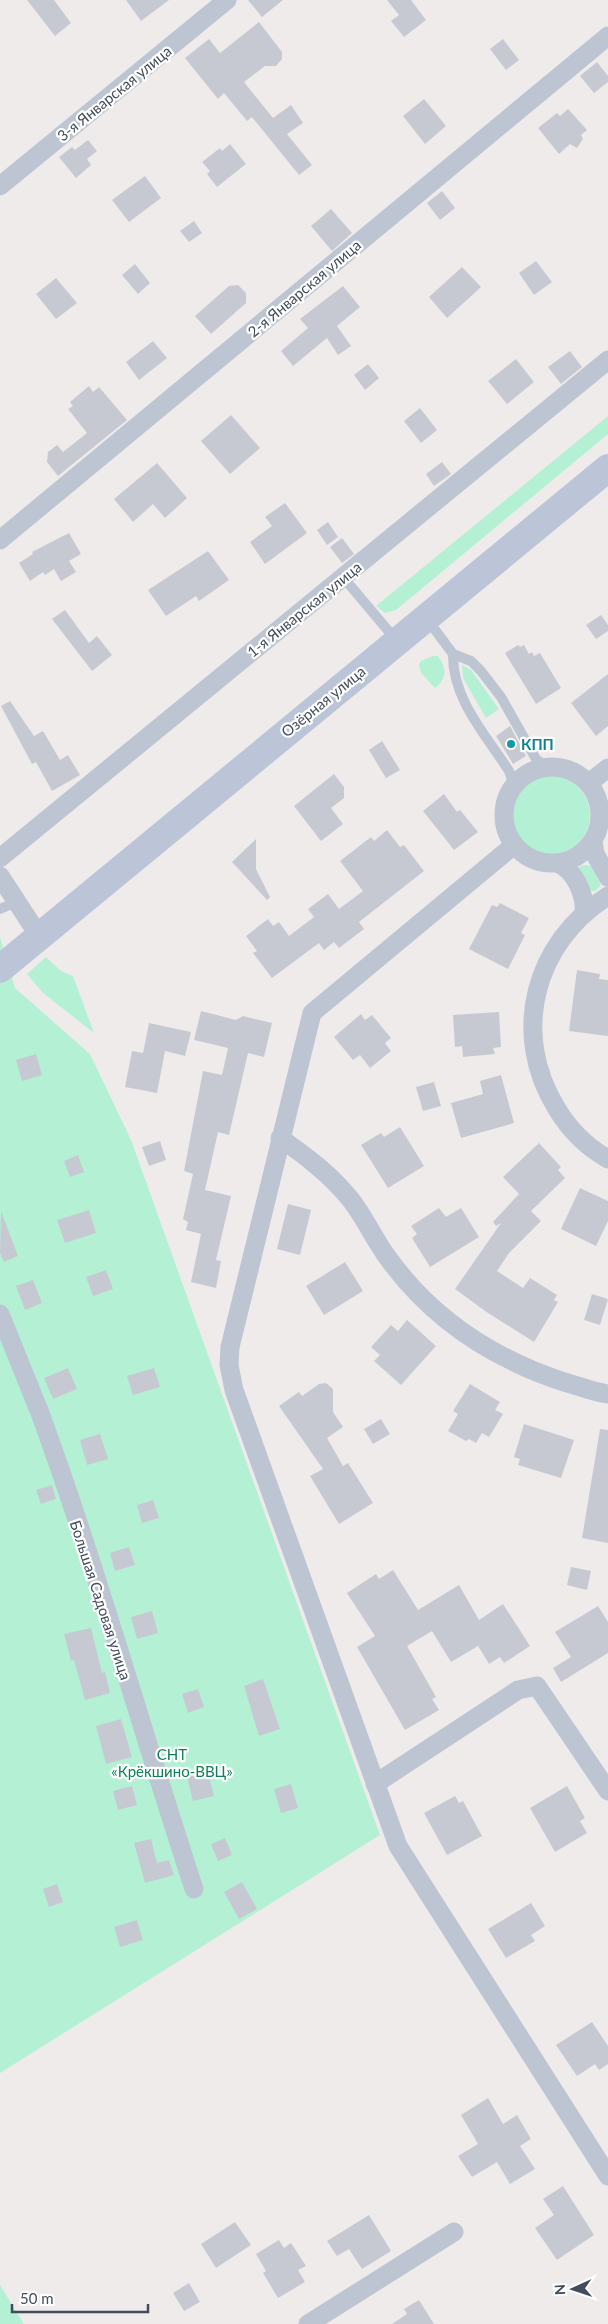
<svg xmlns="http://www.w3.org/2000/svg" width="608" height="2324" font-family="Lato,sans-serif">
	<rect width="100%" height="100%" fill="#efebeb"/>
	<path fill="#b4f1d4" d="M608,416V434L396,610L385,613L376,606Z
		M433,656H438C447,668 447,679 435,688L421,673L419,665L421,661Z
		M462,665L471,670L499,709L486,718L463,678Z
		M512 815a39 39 0 1 1 78 0a39 39 0 1 1-78 0Z
		M585,865L591,866L601,885L595,891H590L578,871L580,866Z
		M0,937L15,988L90,1054L131,1140L380,1835L0,2073Z
		M46,957L61,971L73,976L94,1033L43,993L27,974Z
		M0,2285L24,2324H0Z"/>
	<path fill="#c7c9d2" d="M27,0H54L71,23L55,36Z
		M126,0H169L141,21Z
		M248,0H283L262,17Z
		M387,0H411L426,20L404,37L391,21L399,15Z
		M259,22L282,52V59L276,66H265L244,82L273,118L291,105L303,123L287,134L312,165L299,175L252,117L247,121L224,93L218,99L185,58L209,39L220,53Z
		M503,39L519,60L506,70L490,49Z
		M597,62L608,76V82L594,93L580,76Z
		M424,99L446,126L425,144L403,116Z
		M568,109L587,130L581,135L583,139L577,148L570,144L559,154L538,128L557,113L560,116Z
		M88,140L97,151L87,159L91,165L76,178L59,157L72,147L75,150Z
		M230,144L246,164L217,187L207,174L210,171L202,162L220,148L222,151Z
		M145,176L161,198L129,222L112,200Z
		M442,191L455,208L440,220L427,203Z
		M331,209L352,233L332,251L311,226Z
		M194,221L202,233L189,242L180,231Z
		M536,261L552,282L534,295L519,273Z
		M135,264L150,283L138,294L122,275Z
		M462,267L481,287L447,318L429,297Z
		M56,278L77,303L56,319L36,294Z
		M238,285L246,293V303L211,334L195,316L229,286Z
		M343,286L360,307L337,326L351,346L338,355L327,338L293,366L281,351L308,328L300,319Z
		M153,341L167,358L139,380L126,362Z
		M570,351L582,367L561,384L548,367Z
		M516,359L534,382L507,404L488,381Z
		M368,364L379,378L365,390L354,375Z
		M89,386L93,392L99,387L127,420L58,476L47,462L48,452L57,445L63,452L87,433L68,409L73,406L70,402Z
		M420,408L437,430L421,443L404,421Z
		M231,415L260,448L230,474L201,441Z
		M442,462L451,474L434,486L426,474Z
		M157,463L187,498L165,518L153,504L133,522L114,499Z
		M285,503L307,533L265,564L250,542L272,526L265,517Z
		M328,522L338,537L327,545L317,530Z
		M69,533L81,554L69,561L76,572L61,581L54,569L45,575L43,572L30,581L19,563L33,554L32,552Z
		M342,538L354,554L342,563L330,547Z
		M208,551L229,580L199,601L196,596L166,616L148,590Z
		M65,610L89,643L97,636L112,655L92,671L52,619Z
		M601,615L608,625V631L596,639L586,625Z
		M518,645L520,647L524,645L529,654L532,652L534,656L540,653L561,688L536,704L505,653Z
		M608,674V726L596,736L571,703Z
		M10,701L34,736L43,731L60,760L68,755L80,775L52,791L36,762L32,764L1,706Z
		M510,726L526,756L513,764L496,736Z
		M382,741L400,770L386,778L369,750Z
		M334,774L344,787V798L331,808L343,824L321,841L294,806Z
		M444,794L457,812L460,810L478,832L454,850L423,811Z
		M387,830L400,847L404,845L424,871L359,922L364,929L339,948L334,942L324,950L319,943L272,978L253,953L257,951L246,936L268,919L273,926L279,922L289,936L314,917L308,909L328,894L339,909L363,891L340,861L371,837L374,841Z
		M256,839V869L270,897L267,900L232,862Z
		M500,903L529,918L521,933L525,935L508,969L469,949L492,905L497,907Z
		M577,970L600,974L599,979L608,980V1036L569,1031Z
		M201,1011L236,1020L243,1016L272,1023L264,1057L248,1053L229,1135L218,1132L205,1190L231,1196L216,1260L221,1261L216,1288L191,1282L201,1234L186,1230L188,1222L183,1219L193,1174L184,1171L203,1071L222,1075L228,1048L194,1040Z
		M499,1012L501,1047L493,1048L495,1054L463,1057L462,1046L455,1047L453,1015Z
		M361,1014L365,1020L372,1015L391,1038L385,1043L391,1051L370,1068L360,1055L353,1060L334,1037Z
		M149,1023L191,1032L185,1056L165,1051L157,1093L125,1087L132,1051L143,1053Z
		M36,1054L42,1075L22,1081L16,1060Z
		M501,1075L514,1123L461,1138L451,1103L483,1094L480,1081Z
		M434,1082L441,1106L423,1111L416,1087Z
		M400,1127L424,1166L388,1188L361,1145L381,1133L384,1137Z
		M160,1141L166,1160L149,1166L142,1147Z
		M539,1143L561,1167L558,1170L565,1178L531,1211L541,1221L509,1253L497,1271L523,1288L530,1278L557,1295L554,1300L558,1302L534,1342L488,1313L455,1289L501,1223L496,1226L493,1222L519,1194L503,1177Z
		M78,1155L84,1172L70,1177L64,1161Z
		M580,1188L608,1201V1221L596,1246L561,1229Z
		M288,1204L311,1210L300,1255L277,1249Z
		M439,1208L446,1217L461,1208L479,1237L430,1267L412,1238L417,1234L411,1226Z
		M89,1210L96,1233L65,1243L57,1220Z
		M1,1211L18,1256L4,1262L0,1253Z
		M345,1262L363,1291L324,1315L306,1286Z
		M106,1270L113,1289L93,1296L86,1277Z
		M33,1280L42,1303L25,1310L16,1286Z
		M592,1294L608,1299L600,1325L584,1320Z
		M407,1320L436,1346L401,1385L374,1361L380,1355L371,1347L391,1325L398,1331Z
		M68,1368L77,1389L53,1399L44,1378Z
		M154,1368L160,1387L133,1395L127,1376Z
		M326,1383L333,1389V1412L343,1427L327,1438L343,1466L348,1463L373,1503L339,1524L310,1476L323,1469L279,1406L299,1392L302,1396L319,1384Z
		M470,1384L500,1402L495,1410L503,1414L489,1437L482,1433L476,1443L469,1439L466,1441L448,1431L458,1414L453,1411Z
		M381,1419L390,1434L373,1444L364,1429Z
		M524,1424L574,1440L561,1478L518,1465L520,1459L514,1457Z
		M600,1429L608,1430V1543L582,1538Z
		M100,1434L108,1459L87,1465L80,1440Z
		M52,1485L56,1499L41,1504L36,1490Z
		M153,1500L159,1518L142,1523L137,1505Z
		M129,1547L135,1565L115,1571L110,1553Z
		M571,1567L591,1571L587,1590L567,1585Z
		M393,1570L418,1610L459,1585L479,1620L503,1604L530,1646L504,1663L500,1657L489,1664L478,1646L451,1662L432,1631L407,1646L436,1697L432,1699L439,1710L405,1730L357,1647L375,1636L347,1593L376,1574L379,1579Z
		M598,1606L608,1622V1653L561,1682L553,1668L571,1657L555,1632Z
		M152,1611L158,1633L137,1639L131,1617Z
		M91,1628L102,1673L105,1672L110,1693L85,1700L74,1660L71,1661L64,1634Z
		M263,1679L280,1729L259,1736L244,1686Z
		M198,1689L204,1707L188,1713L182,1694Z
		M121,1719L132,1757L106,1764L96,1726Z
		M207,1768L214,1796L193,1801L186,1773Z
		M291,1784L298,1808L281,1813L274,1789Z
		M132,1786L137,1805L118,1810L113,1791Z
		M567,1786L585,1818L580,1821L587,1833L555,1852L530,1808Z
		M455,1796L459,1803L463,1801L482,1836L447,1855L424,1813Z
		M225,1838L232,1855L218,1861L211,1844Z
		M151,1839L157,1863L169,1860L174,1875L145,1883L134,1843Z
		M242,1882L257,1909L239,1919L224,1892Z
		M57,1884L63,1902L49,1907L43,1889Z
		M531,1903L545,1926L531,1935L535,1941L506,1958L488,1929Z
		M137,1920L143,1940L120,1947L114,1927Z
		M592,2022L608,2046V2064L599,2070L595,2064L577,2076L556,2045Z
		M488,2098L503,2124L517,2115L531,2139L520,2146L535,2169L510,2184L497,2162L472,2177L458,2156L478,2144L461,2115Z
		M563,2186L594,2235L557,2260L535,2228L554,2215L543,2199Z
		M369,2215L391,2251L362,2269L349,2249L337,2256L327,2241Z
		M235,2222L251,2245L216,2268L201,2244Z
		M279,2240L284,2248L291,2243L306,2266L298,2270L305,2282L278,2298L263,2273L266,2271L256,2254Z
		M189,2283L200,2302L184,2311L173,2293Z
		M419,2300L434,2324H392L407,2314L404,2309Z"/>
	<g fill="none" stroke-linecap="round" stroke-linejoin="round">
		<path stroke="#bdc5d2" stroke-width="10" d="M343,577L396,640
			M427,619L453,654L471,661L481,671L501,697L536,759L545,766
			M453,654C452,699 486,735 509,771L514,785
			M0,909L16,902"/>
		<path stroke="#bdc5d2" stroke-width="19" d="M0,186L227,0
			M0,540L608,36
			M504 815a48 48 0 1 1 96 0a48 48 0 1 1-96 0Z
			M589,783L608,768
			M593,841L595,854L608,877
			M514,845L312,1013L230,1347L229,1365L234,1390L398,1846L608,2176
			M0,858L608,360
			M557,863C575,870 586,896 584,914
			M0,876L39,936
			M608,896C534,942 510,1034 557,1109C569,1129 587,1147 608,1159
			M280,1138C306,1156 331,1175 351,1200C365,1218 374,1239 388,1258C432,1319 494,1359 564,1382C579,1386 593,1392 608,1394
			M0,1314C13,1347 27,1380 40,1413C97,1569 142,1731 194,1889
			M375,1784L518,1690L537,1686L608,1791
			M308,2324L454,2232"/>
		<path stroke="#bcc5d7" stroke-width="28" d="M0,969L608,468"/>
	</g>
	<circle fill="#0f9aa8" stroke="#fff" stroke-width="2" cx="511" cy="744" r="5"/>
	<g text-anchor="middle" dominant-baseline="central" stroke-width="4.5" stroke-linejoin="round" paint-order="stroke">
		<g font-size="15" fill="#434c5a" stroke="#fff">
			<text transform="translate(114 93) rotate(-39)">3-я Январская улица</text>
			<text transform="translate(304 288) rotate(-40)">2-я Январская улица</text>
			<text transform="translate(304 609) rotate(-39)">1-я Январская улица</text>
			<text transform="translate(323 701) rotate(-39)">Озёрная улица</text>
			<text transform="translate(101 1600) rotate(72)">Большая Садовая улица</text>
		</g>
		<g font-size="15" font-weight="bold" fill="#0d838f" stroke="#fff" text-anchor="start">
			<text x="521" y="744">КПП</text>
		</g>
		<g font-size="15" fill="#0f7f57" stroke="#fff">
			<text x="172" y="1754">СНТ<tspan x="172" dy="17">«Крёкшино-ВВЦ»</tspan></text>
		</g>
	</g>
	<g transform="translate(573 2289) rotate(267)" stroke="#ffffff" stroke-width="4" paint-order="stroke">
	<path d="M0-4L9 19L0 12L-9 19Z" fill="#434c5a"/>
	<text y="-8" font-size="14" font-weight="bold" text-anchor="middle" fill="#434c5a">N</text>
	</g>
	<path d="M12 2304v8h136v-8" fill="none" stroke="#434c5a" stroke-width="2.5"/>
	<text x="20" y="2304" font-size="15" fill="#434c5a" stroke="#ffffff" stroke-width="4" paint-order="stroke">50 m</text>
</svg>
